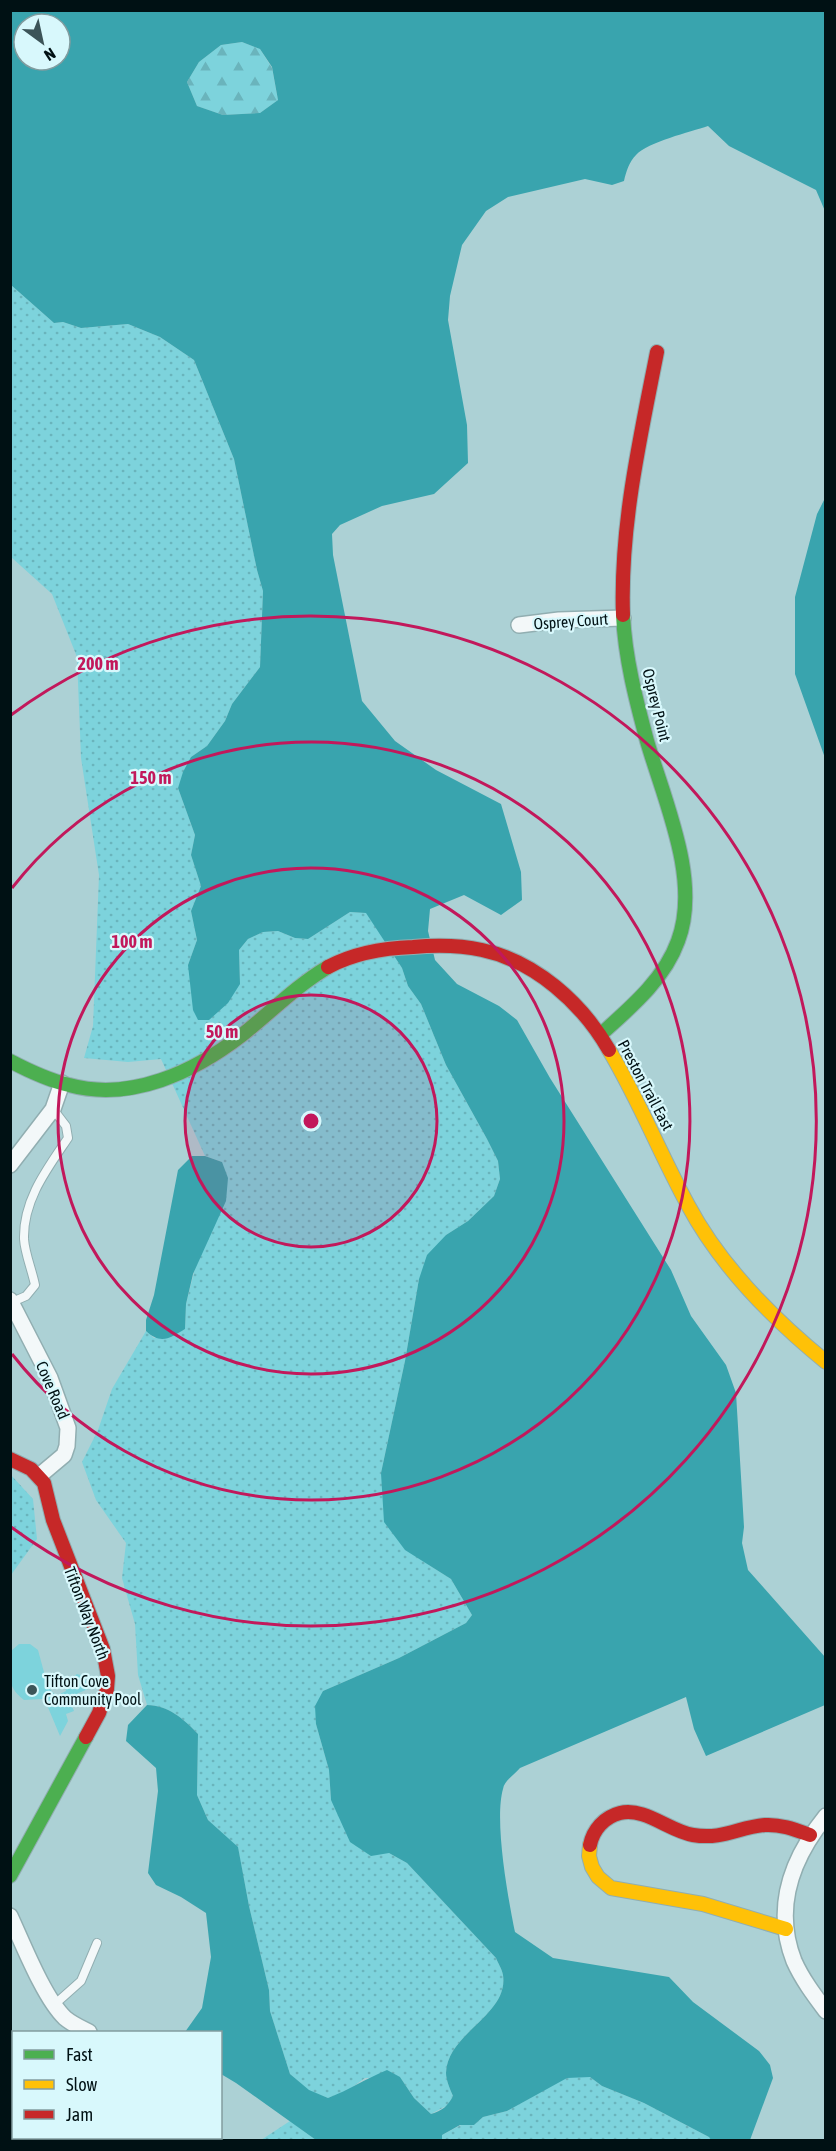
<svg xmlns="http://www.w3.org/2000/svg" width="836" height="2151" font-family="'Asap Condensed',sans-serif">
	<defs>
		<pattern id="grass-dots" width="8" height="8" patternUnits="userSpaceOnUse" patternTransform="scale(1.5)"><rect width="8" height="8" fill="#7dd3dc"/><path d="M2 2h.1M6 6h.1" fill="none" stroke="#6ab4bc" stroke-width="1.8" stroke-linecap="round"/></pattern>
		<pattern id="forest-firs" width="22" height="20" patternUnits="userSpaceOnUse" patternTransform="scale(1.5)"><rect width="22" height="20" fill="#7dd3dc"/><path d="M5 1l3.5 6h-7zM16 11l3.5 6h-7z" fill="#6ab4bc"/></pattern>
	</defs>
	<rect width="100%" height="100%" fill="#acd1d5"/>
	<path fill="url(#grass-dots)" d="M11,285L54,323L63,322L81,328L128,324L160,337L194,360L234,459L257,570L263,591L260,667L232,704L225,721L207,746L191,757L178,788L195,835L191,855L201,886L191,911L197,940L188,965L240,984L239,950L248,939L263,932L278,931L295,938L308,939L350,912L367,913L402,968L408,986L421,1004L446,1065L487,1139L498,1161L500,1179L494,1196L468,1221L446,1235L419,1279L405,1361L381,1473L429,1565L451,1579L472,1615L466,1623L399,1658L323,1691L316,1724L329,1770L331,1800L389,1853L407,1863L496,1958C498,1963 502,1969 503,1975C509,2015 447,2033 446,2073C446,2080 450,2089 453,2096L448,2105L431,2114L414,2098L400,2077L365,2078L347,2091L328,2098L309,2091L290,2074L270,2011L269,1990L249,1906L238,1848L208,1820L197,1795L198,1734C184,1719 168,1705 147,1705L138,1675L135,1624L122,1578L126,1543L96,1500L82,1462L98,1430L112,1389L146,1331L154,1338L185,1329L186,1304L222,1162L205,1156L161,1059L128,1062L84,1058L93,1026L99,875L81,758L77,657L52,594L11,557Z
		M11,1475L33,1499L37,1539L11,1575Z
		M567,2077H590L602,2086L644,2103L709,2137L711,2140H442V2135L461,2125H474L483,2117L507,2111Z
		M290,2121L316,2140H261Z"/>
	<path fill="url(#forest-firs)" d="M242,42L260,49L272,68L278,100L260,113L223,115L197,106L187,82L199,62L221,45Z"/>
	<path fill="#7dd3dc" d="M19,1644H30L38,1650L48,1687L56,1696L66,1691L65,1683L77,1674L84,1676L88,1689L74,1695L76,1701L71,1704L74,1711L66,1714L68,1721L60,1736L47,1705L51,1702L42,1699L24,1700C5,1685 10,1674 11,1651Z"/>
	<path fill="#39a4ae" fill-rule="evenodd" d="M11,11H825V211L816,190L729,146L708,126C690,132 648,142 636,155C629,162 626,172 624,181L612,185L585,179L508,197L486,211L462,245L450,296L448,320L467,425L468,463L434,494L382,506L340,525L332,534L333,555L362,701L395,741L436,770L501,804L521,872L522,900L501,915L464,895L430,909L428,931L435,960L457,984L499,1006L517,1020L550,1078L671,1270L691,1316L726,1365L736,1393L744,1527L742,1543L748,1570L825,1657V1705L706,1756L694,1729L686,1697L520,1768C515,1774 504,1781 503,1789C494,1821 508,1898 515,1932L553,1958L669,1977L693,2002L759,2051L770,2065L773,2078L750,2140H711L709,2137L644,2103L602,2086L590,2077L567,2078L507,2111L483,2117L474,2125H460L442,2135V2140H316L236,2083L221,2074L220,2032H185L202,2008L211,1957L206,1913L181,1897L156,1885L148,1873L158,1791L156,1768L126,1741L128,1725L147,1705C168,1705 184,1719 198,1734L197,1795L208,1820L238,1847L249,1906L269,1990L270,2011L290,2074L309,2090L328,2098C349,2090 367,2078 387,2070L400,2077L414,2098L431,2114C442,2111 448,2106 453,2096C450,2089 446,2080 446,2073C447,2033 509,2015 503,1975C502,1969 498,1963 496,1958L407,1863L389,1853L371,1856L350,1842L331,1800L329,1770L316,1724L315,1706L323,1691L399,1658L466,1623L472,1615L451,1579L405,1550L384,1522L381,1473L405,1361L419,1279L427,1255L446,1235L468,1221L494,1196L500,1179L498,1161L487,1139L446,1065L421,1004L408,986L402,968L366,913L350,912L308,939L295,938L278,931L263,932L248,939L239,950L240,984L228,1003L209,1020H198L193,1010L188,965L197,940L191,911L201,886L191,855L195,835L178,788L183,772L191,757L207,746L225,721L232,704L260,667L263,591L257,570L234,459L194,360L160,337L128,324L81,328L63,322L54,323L11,285ZM24,24H60V60H24ZM242,42L260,49L272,67L278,100L260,113L223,115L197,106L187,82L199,62L221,45Z
		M825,498H826L825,758L795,674V597L817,514Z
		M192,1156H205L222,1162L228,1178L226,1201L193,1274L186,1304L185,1329C170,1338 161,1345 146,1331V1320L154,1295L178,1170Z"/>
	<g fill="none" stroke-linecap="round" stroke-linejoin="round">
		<g stroke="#91aeb1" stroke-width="10">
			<path id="lane" d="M12,1302L26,1296L35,1285C32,1270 25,1254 24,1239C23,1200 47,1169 68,1138L66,1126L53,1109
				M54,2005L81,1981L97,1943"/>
		</g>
		<g stroke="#91aeb1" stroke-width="18">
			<path id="street" d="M519,625L559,620L623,618
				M10,1165L53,1109L62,1083
				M10,1300L50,1378L68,1428L67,1446L64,1455L39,1476
				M826,1816C792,1858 773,1907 794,1961C802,1979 814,1995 826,2011
				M10,1916C23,1944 44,1998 65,2018C72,2024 81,2028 89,2032
				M10,2050L14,2054"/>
		</g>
		<g stroke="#91aeb1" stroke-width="16">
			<path id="fast" d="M600,1035C630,1008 664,980 678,941C701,880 664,800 647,741C636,700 625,658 623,615
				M10,1061C29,1071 48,1080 69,1085C131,1102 194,1072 242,1035C271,1012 296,986 328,967
				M10,1876L86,1737"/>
		</g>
		<g stroke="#91aeb1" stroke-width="16">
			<path id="slow" d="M609,1050C639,1100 660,1154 688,1205C721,1267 772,1318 826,1362
				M590,1845L589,1856L592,1867L598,1877L611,1888L703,1904L786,1929"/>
		</g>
		<g stroke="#91aeb1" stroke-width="16">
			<path id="jam" d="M623,615C620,526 640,439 657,352
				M328,967C354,953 384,948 413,947C436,945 459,945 482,950C535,961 582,1003 609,1050
				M10,1459L31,1469L44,1483L53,1520L103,1649L108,1676L107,1689L99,1713L86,1737
				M590,1845C593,1830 604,1817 620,1813C645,1807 669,1831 693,1835C723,1840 739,1827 765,1825C781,1824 796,1830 810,1835"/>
		</g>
		<use href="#lane" stroke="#f3f8f9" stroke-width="8"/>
		<use href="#street" stroke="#f3f8f9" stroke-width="15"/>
		<use href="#fast" stroke="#4caf50" stroke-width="14"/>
		<use href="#slow" stroke="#ffc107" stroke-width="14"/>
		<use href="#jam" stroke="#c62828" stroke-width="14"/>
	</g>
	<circle cx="311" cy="1121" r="126" fill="#c2185b" fill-opacity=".12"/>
	<g fill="none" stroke="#c2185b" stroke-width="3">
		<circle cx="311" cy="1121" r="126"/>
		<circle cx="311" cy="1121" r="253"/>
		<path d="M12 888A379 379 0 1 1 12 1354"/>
		<path d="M11 715A505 505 0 1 1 11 1527"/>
	</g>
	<circle fill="#3c5458" stroke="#d8f8fc" stroke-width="2" cx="32" cy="1690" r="6"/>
	<g text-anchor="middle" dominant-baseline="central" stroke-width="4.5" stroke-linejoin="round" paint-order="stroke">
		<g font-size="16" fill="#001114" stroke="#d8f8fc">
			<text transform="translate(571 621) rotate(-4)">Osprey Court</text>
			<text transform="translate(657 705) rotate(76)">Osprey Point</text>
			<text transform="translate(646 1085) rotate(62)">Preston Trail East</text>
			<text transform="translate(53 1390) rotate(67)">Cove Road</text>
			<text transform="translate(87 1613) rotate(69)">Tifton Way North</text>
		</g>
		<g font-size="16" fill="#001114" stroke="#d8f8fc" text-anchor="start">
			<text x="44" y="1681">Tifton Cove<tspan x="44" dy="18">Community Pool</tspan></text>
		</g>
	</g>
	<circle cx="311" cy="1121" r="9" fill="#c2185b" stroke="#d8f8fc" stroke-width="3"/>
	<g font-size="18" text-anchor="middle" font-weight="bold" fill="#c2185b" stroke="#d8f8fc" stroke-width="4.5" stroke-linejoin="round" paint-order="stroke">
		<text x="98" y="670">200 m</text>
		<text x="151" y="784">150 m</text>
		<text x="132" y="948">100 m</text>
		<text x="222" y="1038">50 m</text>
	</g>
	<rect width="836" height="2151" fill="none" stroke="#001114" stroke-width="24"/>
	<rect x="12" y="2031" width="210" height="108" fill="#d8f8fc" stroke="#829c9f" stroke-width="1.5"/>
	<rect x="24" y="2050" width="30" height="9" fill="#4caf50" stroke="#829c9f" stroke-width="1.5"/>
	<text x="66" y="2061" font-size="18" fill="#001114">Fast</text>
	<rect x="24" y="2080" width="30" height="9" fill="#ffc107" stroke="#829c9f" stroke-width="1.5"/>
	<text x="66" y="2091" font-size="18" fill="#001114">Slow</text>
	<rect x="24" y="2110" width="30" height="9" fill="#c62828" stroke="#829c9f" stroke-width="1.5"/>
	<text x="66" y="2121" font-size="18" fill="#001114">Jam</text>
	<g transform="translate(42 42) rotate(147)"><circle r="28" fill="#d8f8fc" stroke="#829c9f" stroke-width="1.5"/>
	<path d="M0-4.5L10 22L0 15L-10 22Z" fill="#3c5458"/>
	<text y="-9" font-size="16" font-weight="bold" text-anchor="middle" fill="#001114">N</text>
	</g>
</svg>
